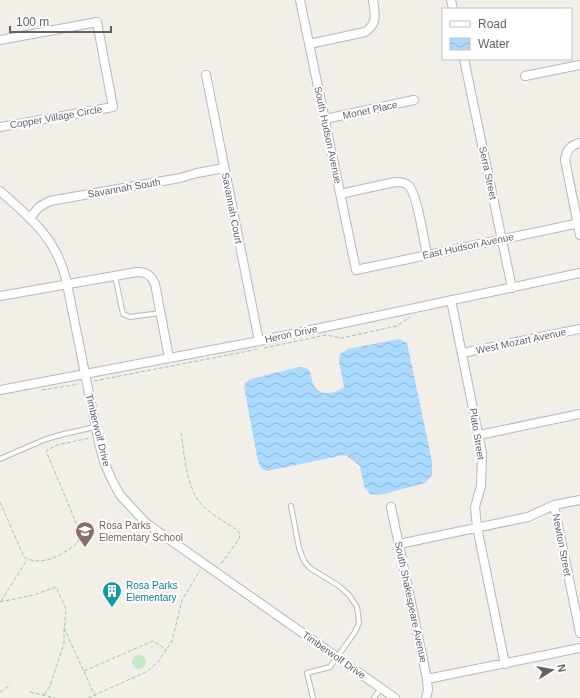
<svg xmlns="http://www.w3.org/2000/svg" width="580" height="698" font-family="Arial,sans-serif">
	<defs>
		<pattern id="water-waves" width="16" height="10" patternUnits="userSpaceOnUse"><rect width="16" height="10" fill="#aadaff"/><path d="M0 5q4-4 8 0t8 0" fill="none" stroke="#8eb4d2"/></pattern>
	</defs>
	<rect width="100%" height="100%" fill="#f1efe8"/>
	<path fill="#c5e8c5" d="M132 662a7 7 0 1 1 14 0a7 7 0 1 1-14 0Z"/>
	<path fill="url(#water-waves)" d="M399,339L407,343L432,461V475L425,483L380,495L370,494L364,486L360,466L347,456L344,455L267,471L262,469L258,462L244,386L246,382L251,379L299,367C314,366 309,378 315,387C322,397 336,393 344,387L339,361L340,354L348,349Z"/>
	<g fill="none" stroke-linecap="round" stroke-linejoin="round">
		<g stroke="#b5b8bc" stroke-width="6">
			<path id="service" d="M115,276L123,314L130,317L160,313
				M0,459L46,439L64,434L95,427
				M291,506L299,548L304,561L310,568L339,586L349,595L357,607L358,614L359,623L355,632L330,667L307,673L313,698
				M374,698L381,688"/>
		</g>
		<g stroke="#b5b8bc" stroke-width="10">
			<path id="minor" d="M300,0L356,270L580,223
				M451,0L453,9
				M0,40L97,22L113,107L0,127
				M309,44L365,32C378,24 375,13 373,0
				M464,59L512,288
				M206,75L259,341
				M525,76L580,65
				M325,119L414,100
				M580,143C571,145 566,150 565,160L580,235
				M0,191C32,219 58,240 67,284L99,443L104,462L111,478L120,495L146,523L395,698
				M340,194L395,182C400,182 404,182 408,185C417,192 424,241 427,255
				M30,218L39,207L50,201L180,178L197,173L224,168
				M0,296L137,272C147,272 151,275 155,284L169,358
				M451,300L482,453L481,486L475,507L477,527L505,664
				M462,353L580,329
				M0,390L259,341L580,273
				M479,435L580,414
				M554,505L580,633
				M391,507L427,679L428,690L426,698
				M399,544L528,517L554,505L580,500
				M427,679L580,648"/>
		</g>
		<path stroke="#9cc7a9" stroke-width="1" stroke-dasharray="4 2" stroke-linecap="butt" d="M264,348L326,335L342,338L397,326L410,317
			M94,381L259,349
			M42,390L79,384
			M181,433C185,456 186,489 203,506C214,517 229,523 240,533L239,539L221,564
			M0,502L24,557C41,568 65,554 78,542L79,533L77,525L46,451L57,445L90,438
			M1,601L27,560
			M0,602L34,595L56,587L66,609L65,622L64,630V643L50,686L44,695
			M64,628L95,696
			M84,671L153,641L167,650
			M0,692L10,685
			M30,692L55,698
			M88,698L146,672L158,662L172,641L182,600L200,570"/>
		<use href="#service" stroke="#fff" stroke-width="4"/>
		<use href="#minor" stroke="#fff" stroke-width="8"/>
	</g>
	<defs>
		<g id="school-pin" transform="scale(1)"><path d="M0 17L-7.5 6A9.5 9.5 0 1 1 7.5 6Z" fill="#8d6e63" stroke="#fff"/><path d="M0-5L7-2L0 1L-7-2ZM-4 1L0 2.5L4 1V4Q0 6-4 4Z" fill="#fff"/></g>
		<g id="building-pin" transform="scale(1)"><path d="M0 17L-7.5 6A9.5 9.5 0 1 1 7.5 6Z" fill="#0f9aa8" stroke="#fff"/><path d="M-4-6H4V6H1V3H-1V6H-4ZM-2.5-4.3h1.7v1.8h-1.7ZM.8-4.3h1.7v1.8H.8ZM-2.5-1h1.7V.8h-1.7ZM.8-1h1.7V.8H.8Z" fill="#fff"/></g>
	</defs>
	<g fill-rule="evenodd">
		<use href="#school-pin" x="85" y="531"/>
		<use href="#building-pin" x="112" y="591"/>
	</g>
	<g text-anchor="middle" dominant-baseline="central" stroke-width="4" stroke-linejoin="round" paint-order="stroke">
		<g font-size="10" fill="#5f6368" stroke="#fff">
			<text transform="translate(370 110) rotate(-12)">Monet Place</text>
			<text transform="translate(56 117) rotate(-10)">Copper Village Circle</text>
			<text transform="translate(328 135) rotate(78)">South Hudson Avenue</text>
			<text transform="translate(488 173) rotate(78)">Serra Street</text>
			<text transform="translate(124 188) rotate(-10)">Savannah South</text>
			<text transform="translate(232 208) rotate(79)">Savannah Court</text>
			<text transform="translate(468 246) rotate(-12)">East Hudson Avenue</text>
			<text transform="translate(291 334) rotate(-12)">Heron Drive</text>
			<text transform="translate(521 341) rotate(-12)">West Mozart Avenue</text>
			<text transform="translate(98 430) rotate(76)">Timberwolf Drive</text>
			<text transform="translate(477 434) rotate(81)">Plato Street</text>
			<text transform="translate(562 545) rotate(79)">Newton Street</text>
			<text transform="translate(411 602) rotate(78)">South Shakespeare Avenue</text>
			<text transform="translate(334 655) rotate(35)">Timberwolf Drive</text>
		</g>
		<g font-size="10" fill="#785e54" stroke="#fff" text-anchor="start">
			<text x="99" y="525">Rosa Parks<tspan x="99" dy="12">Elementary School</tspan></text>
		</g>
		<g font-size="10" fill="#0d838f" stroke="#fff" text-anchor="start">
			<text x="126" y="585">Rosa Parks<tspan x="126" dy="12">Elementary</tspan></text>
		</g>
	</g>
	<rect x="442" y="8" width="130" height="52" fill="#ffffff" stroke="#bfc1c3"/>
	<rect x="450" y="21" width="20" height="6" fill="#ffffff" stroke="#bfc1c3"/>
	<text x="478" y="28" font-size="12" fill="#5f6368">Road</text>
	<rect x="450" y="38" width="20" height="12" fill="url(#water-waves)" stroke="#bfc1c3"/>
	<text x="478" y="48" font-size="12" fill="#5f6368">Water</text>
	<g transform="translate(552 670) rotate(79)" stroke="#ffffff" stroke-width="3" paint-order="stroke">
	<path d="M0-3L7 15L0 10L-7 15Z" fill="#5f6368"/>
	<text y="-6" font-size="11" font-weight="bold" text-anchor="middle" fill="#5f6368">N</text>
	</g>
	<path d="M10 26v6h101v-6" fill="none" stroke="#5f6368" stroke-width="2"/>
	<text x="16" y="26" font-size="12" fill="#5f6368" stroke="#ffffff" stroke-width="3" paint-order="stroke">100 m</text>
</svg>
